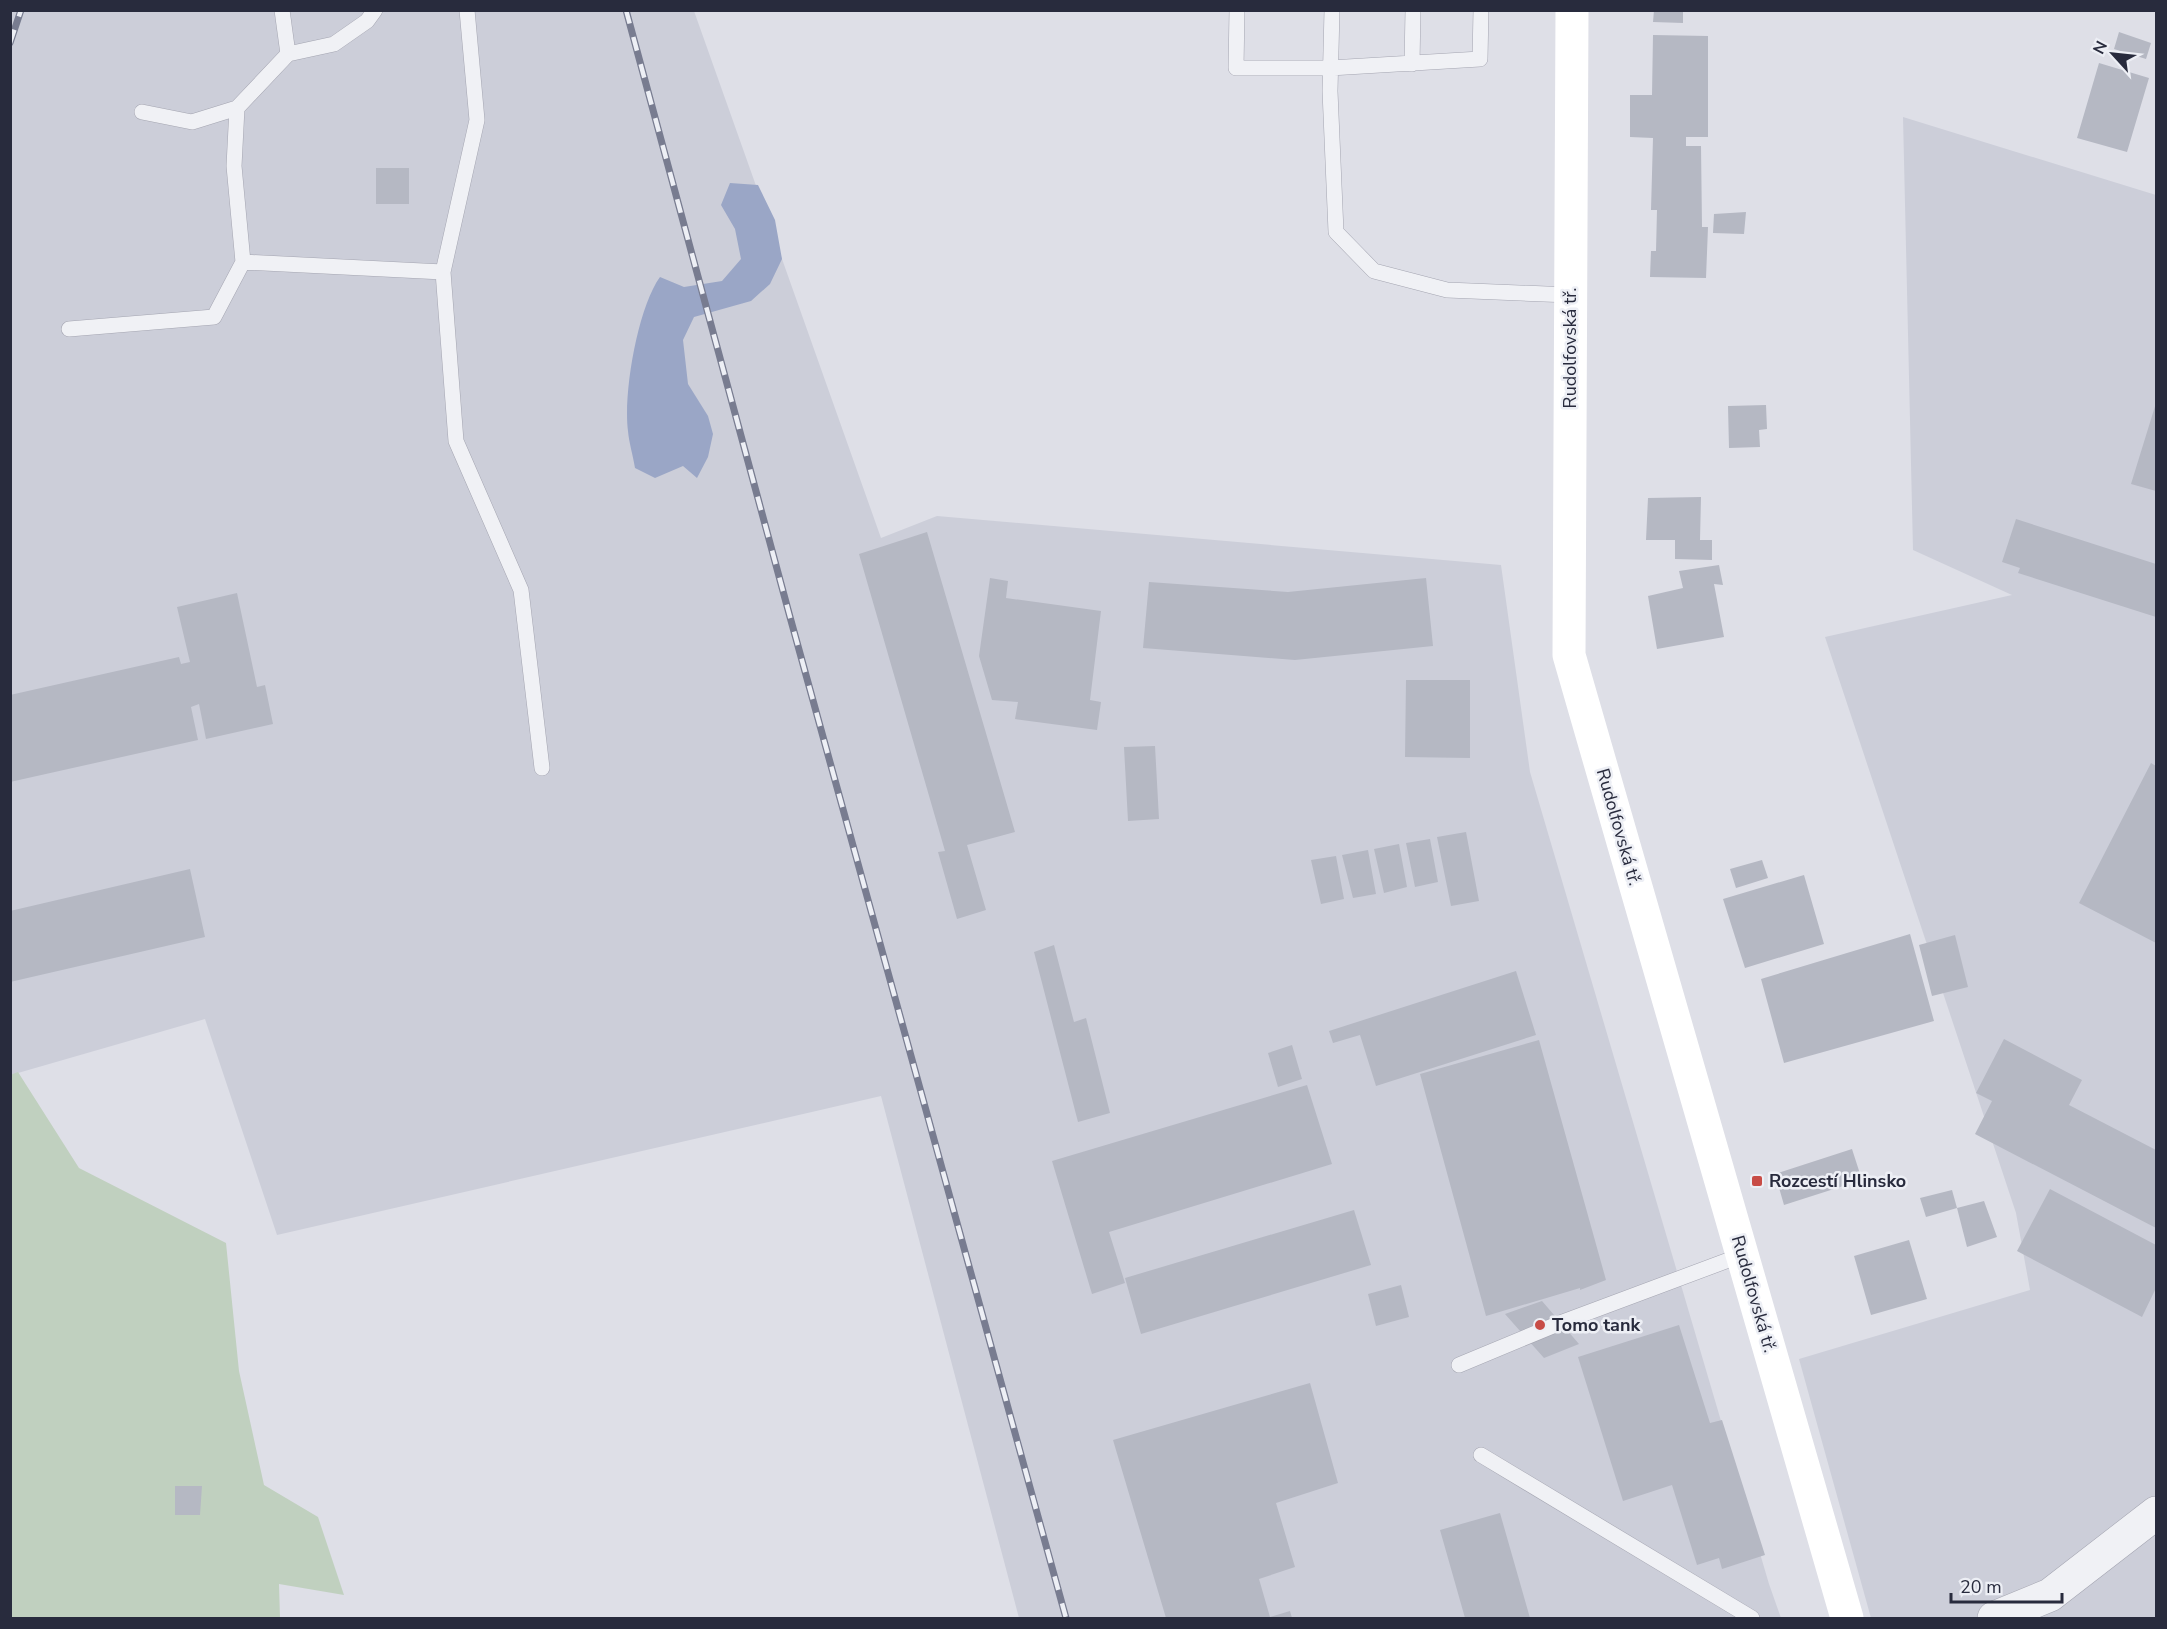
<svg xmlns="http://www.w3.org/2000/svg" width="2167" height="1629" font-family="'Nunito Sans',sans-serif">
	<rect width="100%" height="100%" fill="#dedfe7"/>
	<path fill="#ccced9" d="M10,11H694L881,538L937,516L1501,565L1530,772L1769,1584L1781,1618H1019L881,1096L277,1235L205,1019L11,1075Z
		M1903,117L2156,195V1618H1871L1799,1359L2030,1290L2016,1213L1825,637L2012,595L1913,550Z"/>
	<path fill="#c0d0bf" d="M18,1072L79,1168L226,1243L239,1371L264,1485L318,1517L344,1595L279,1584L280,1618H11L10,1075Z"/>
	<path fill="#9aa6c6" d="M730,183L758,185L775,220L782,259L770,284L751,301L694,317L683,340L688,384L708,416L713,434L708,457L697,478L683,466L655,478L635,468C633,455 629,443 628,431C623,393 638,307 660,277L684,287L722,281L741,259L735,229L721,205Z"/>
	<path fill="#b5b8c3" d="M1654,10H1683V23L1653,22Z
		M2119,32L2151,43L2146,59L2114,49Z
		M1653,35L1708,36V137H1686V146H1701L1702,227H1708L1706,278L1650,277L1651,251H1656L1657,210H1651L1653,138L1630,137V95H1652Z
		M2099,63L2149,78L2127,152L2077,138Z
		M376,168H409V204H376Z
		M1746,212L1744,234L1713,233L1714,214Z
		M2156,403V491L2131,484Z
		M1766,405L1767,429L1759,430L1760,447L1729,448L1728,406Z
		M1701,497L1700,540H1712V560L1675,559V540H1646L1648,498Z
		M2016,519L2156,564V617L2018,573L2020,568L2002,562Z
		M927,532L1015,832L967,845L986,910L957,919L938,852L945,851L859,554Z
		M1719,565L1723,585L1714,584L1724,637L1657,649L1648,596L1683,588L1679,571Z
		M990,578L1008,581L1006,598L1101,611L1090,700L1101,702L1097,730L1015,719L1018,702L992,700L979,656Z
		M1426,578L1433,646L1295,660L1143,648L1149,582L1288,592Z
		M237,593L257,687L265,685L273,724L206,739L199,704L191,707L198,740L10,782V695L179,657L181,664L190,662L177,607Z
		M1406,680H1470V758L1405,757Z
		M1155,746L1159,819L1128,821L1124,747Z
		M2151,763L2156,766V943L2079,903Z
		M1466,832L1479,901L1451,906L1437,837Z
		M1430,839L1438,882L1415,887L1406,843Z
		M1399,844L1407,887L1384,893L1374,849Z
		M1368,850L1376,894L1353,898L1342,855Z
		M1336,856L1344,899L1321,904L1311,860Z
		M1762,860L1768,878L1736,888L1730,869Z
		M190,869L205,937L10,982V911Z
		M1804,875L1824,944L1745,968L1723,899Z
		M1910,934L1934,1021L1784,1063L1761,979Z
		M1955,935L1968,987L1932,996L1919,945Z
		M1054,945L1074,1022L1086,1018L1110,1113L1078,1122L1034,952Z
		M1516,971L1536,1035L1376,1086L1360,1035L1333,1043L1329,1031Z
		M2004,1039L2082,1080L2069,1105L2156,1150V1228L1975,1134L1992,1101L1976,1093Z
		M1539,1040L1606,1280L1580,1290V1288L1486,1316L1420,1074Z
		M1292,1045L1302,1079L1278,1087L1268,1053Z
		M1307,1085L1332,1164L1109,1232L1125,1283L1092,1294L1052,1161Z
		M1852,1149L1862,1180L1784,1205L1775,1174Z
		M2050,1189L2156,1245V1288L2142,1317L2017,1251Z
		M1952,1190L1957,1208L1926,1217L1920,1198Z
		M1984,1201L1997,1237L1967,1247L1957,1208Z
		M1354,1210L1371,1265L1141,1334L1125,1278Z
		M1909,1240L1927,1299L1871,1315L1854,1256Z
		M1401,1285L1409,1317L1376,1326L1368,1294Z
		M1542,1301L1579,1344L1544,1358L1505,1314Z
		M1679,1325L1710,1423L1722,1420L1765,1555L1722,1569L1719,1558L1697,1565L1672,1485L1623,1501L1578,1357Z
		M1310,1383L1338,1483L1276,1503L1295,1567L1259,1579L1270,1617L1290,1611L1292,1618H1166L1113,1440Z
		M175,1486H202L200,1515H175Z
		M1500,1513L1530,1618H1465L1440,1530Z"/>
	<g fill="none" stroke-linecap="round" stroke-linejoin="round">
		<g stroke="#a4a5b1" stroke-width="16">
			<path id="service" d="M282,10L288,54L334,44L367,21L375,10
				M1237,10L1236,68H1330L1480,59L1481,10
				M1332,10L1330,91L1336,232L1374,271L1447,290L1570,295
				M1412,64L1413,10
				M237,108L234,166L243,262L443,272L477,120L467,10
				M142,112L192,122L237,108L288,54
				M443,272L456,441L521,590L542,768
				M69,329L214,317L243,262
				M1459,1365L1560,1323L1742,1255
				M1481,1455L1752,1618"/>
		</g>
		<g stroke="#a4a5b1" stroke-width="34">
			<path id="tertiary" d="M1994,1618L2050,1595L2156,1513"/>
		</g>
		<use href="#service" stroke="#f0f1f5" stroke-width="15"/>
		<use href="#tertiary" stroke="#f0f1f5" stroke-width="33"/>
		<path stroke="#fff" stroke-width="33" d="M1572,10L1569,655L1847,1618"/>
		<g stroke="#787c90" stroke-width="7">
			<path id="rail" d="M626,10L790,617L1066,1618
				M10,43L21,10"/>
		</g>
		<use href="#rail" stroke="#edeff5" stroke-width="4.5" stroke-dasharray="14" stroke-linecap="butt"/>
	</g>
	<g fill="#c84c46" stroke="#edeff5" stroke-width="2">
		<rect x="1751" y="1175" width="12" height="12" rx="3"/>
		<circle cx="1540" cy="1325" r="6"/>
	</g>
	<g text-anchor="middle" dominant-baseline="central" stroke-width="5" stroke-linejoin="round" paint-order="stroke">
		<g font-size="18" fill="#282b3d" stroke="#edeff5">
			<text transform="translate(1570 348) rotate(-90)">Rudolfovská tř.</text>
			<text transform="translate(1619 827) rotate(74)">Rudolfovská tř.</text>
			<text transform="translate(1754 1294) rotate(74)">Rudolfovská tř.</text>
		</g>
		<g font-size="18" font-weight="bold" fill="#282b3d" stroke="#edeff5" text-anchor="start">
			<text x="1769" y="1181">Rozcestí Hlinsko</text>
			<text x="1552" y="1325">Tomo tank</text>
		</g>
	</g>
	<rect width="2167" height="1629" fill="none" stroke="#282b3d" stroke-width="24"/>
	<g transform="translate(2113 54) rotate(297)" stroke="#edeff5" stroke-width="4.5" paint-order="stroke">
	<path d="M0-4.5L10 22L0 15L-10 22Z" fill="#282b3d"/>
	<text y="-9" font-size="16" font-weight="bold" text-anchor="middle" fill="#282b3d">N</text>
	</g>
	<path d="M1951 1593v9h111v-9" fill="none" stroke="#282b3d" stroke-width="3"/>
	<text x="1960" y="1593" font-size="18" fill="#282b3d" stroke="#edeff5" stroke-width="4.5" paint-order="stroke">20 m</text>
</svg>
